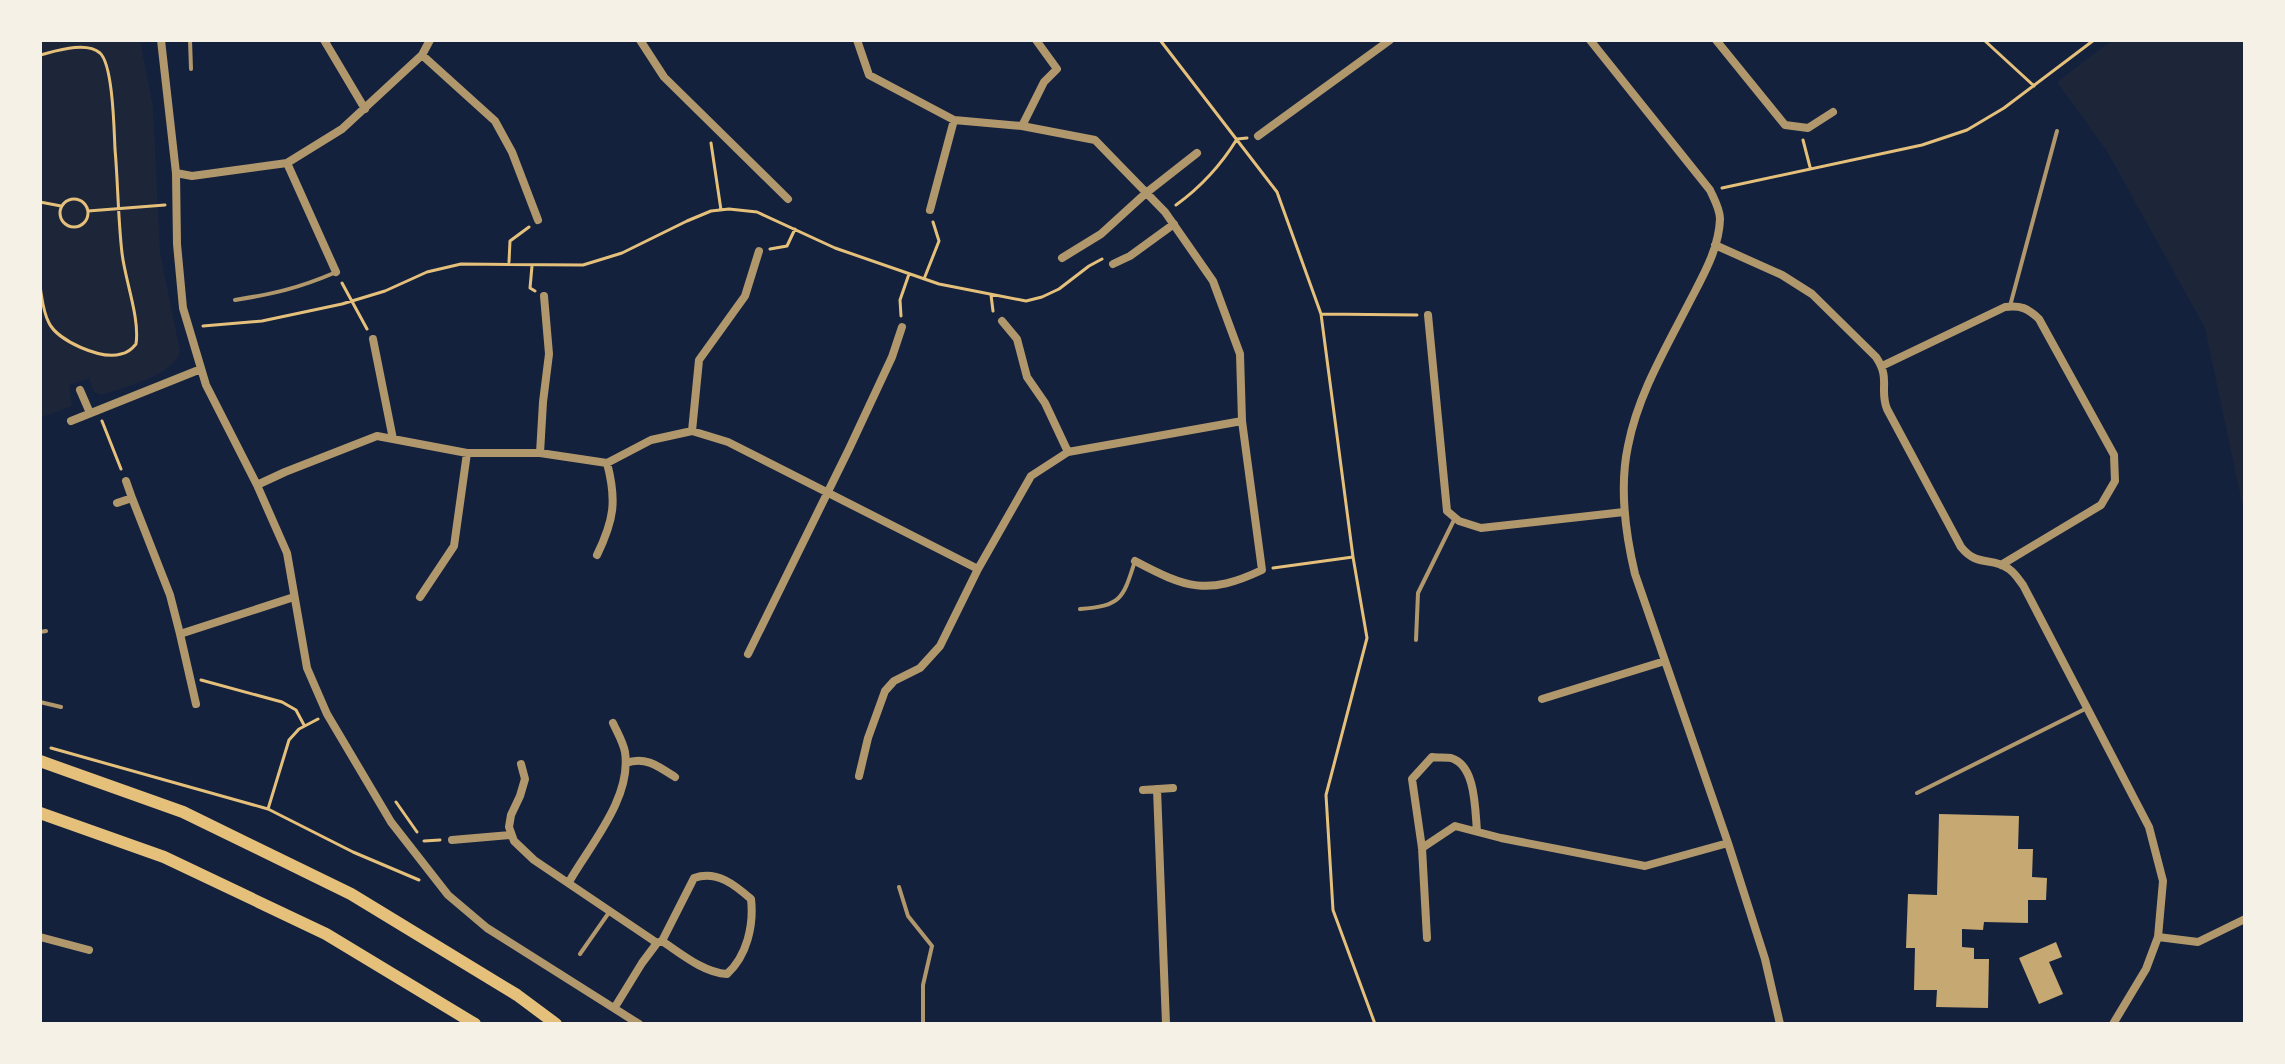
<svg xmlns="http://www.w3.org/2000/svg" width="2285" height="1064" font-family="'DejaVu Sans',sans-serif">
	<rect width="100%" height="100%" fill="#14213d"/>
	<path fill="#1d2539" d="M40,40H140L153,108L160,252L180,351C174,376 124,387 101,395L94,392L89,378L69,385L72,406L42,417L40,407Z
		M2112,40H2245V517L2205,328L2107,151L2057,82Z"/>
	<path fill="#c6a872" d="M1939,814L2019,816L2018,849H2033L2032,877L2047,878L2046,900H2028V923L1984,922L1983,930L1962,929V947L1974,948V959H1989L1988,1008L1936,1007L1937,990H1914L1915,948H1906L1908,894L1937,895Z
		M2056,942L2062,957L2049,962L2063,994L2039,1004L2019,958Z"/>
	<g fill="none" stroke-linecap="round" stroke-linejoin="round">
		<path stroke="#e5c07b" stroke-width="3" d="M1160,40L1277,192L1321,314L1353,557L1367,638L1326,795L1333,910L1375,1024
			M1984,40L2034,86
			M40,55C56,51 86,41 100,53C113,65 114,129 115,149C118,183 118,218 122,253C125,280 140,318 136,344C132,349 127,353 121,354C101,360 58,341 49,323C43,312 42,298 40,286
			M1803,140L1810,167
			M711,143L721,210
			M1722,188L1922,145L1967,130L2004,108L2094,40
			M60 213a14 14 0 1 1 28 0a14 14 0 1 1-28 0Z
			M40,202L61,206
			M1176,205C1201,187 1221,165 1237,139L1247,138
			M88,211L165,205
			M770,249L787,246L795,229
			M509,262L510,241L529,227
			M532,266L530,288L535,291
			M924,279L939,241L933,222
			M342,283L367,329
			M991,295L993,311
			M1321,314L1417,315
			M901,316L900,300L909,274
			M203,326L262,321L342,304L385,291L427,272L461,264L583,265L622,253L687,221L711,211L729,209L757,212L835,248L939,284L1026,301L1042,297L1059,289L1089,266L1102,259
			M102,421L121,469
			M1273,568L1353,557
			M201,680L282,702L296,710L304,725
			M51,748L268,809L353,852L419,880
			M396,802L417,832
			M268,809L289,740L299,729L318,719
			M424,841L440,840"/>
		<path stroke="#b1986c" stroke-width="4" d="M190,40L191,69
			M235,300C273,294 299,288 334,273
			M2010,306L2057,131
			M1080,609C1122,606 1123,598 1135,561
			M40,632L46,631
			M1416,640L1418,593L1454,520
			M40,702L61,707
			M1917,793L2087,708
			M899,887L908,916L932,946L923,985V1024
			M580,954L610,911"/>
		<path stroke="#b1986c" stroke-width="8" d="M161,40L176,173L177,244L183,308L206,385L257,485L287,553L307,668L327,714L391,822L448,895L487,928L639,1024
			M324,40L365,109
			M640,40L664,77L788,199
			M1590,40L1710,190C1714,199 1720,209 1720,219C1719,248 1704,274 1691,299C1667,346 1638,394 1628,446C1619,488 1625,532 1635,574L1728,843L1765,959L1780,1024
			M1716,40L1785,125L1808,128L1833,112
			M422,55L495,121L512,152L538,220
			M1022,126L1044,82L1057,69L1036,40
			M1258,136L1390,40
			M287,163L336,272
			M176,173L192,176L287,163L342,129L422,55L430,40
			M930,210L954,120
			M1715,245L1782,275L1812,294L1876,357C1891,379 1879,389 1887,409L1961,547C1978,568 1991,556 2009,569C2015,573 2019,580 2023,585L2149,827L2163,881L2158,937L2146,969L2113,1024
			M1062,258L1101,234L1146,193L1197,153
			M1113,264L1130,256L1174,224
			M1428,315L1447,511L1459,521L1481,528L1624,512
			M1002,321L1017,339L1027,377L1045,403L1068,452
			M373,339L393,439
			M1882,366L2005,307C2020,305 2028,308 2039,319L2114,455L2115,481L2101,505L2001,565
			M80,390L90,413
			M71,421L201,369
			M692,431L699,360L745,296L759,251
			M540,453L543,402L549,354L544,296
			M126,481L132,498
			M257,485L285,472L377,436L467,453H540L607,463L651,440L692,431L728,442L978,569L1031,476L1068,452L1242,421L1240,354L1213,281L1165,212L1095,140L1022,126L954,120L869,75L857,40
			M117,503L132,498L170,595L180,634
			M597,555C614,520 617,501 607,463
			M1135,561C1186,588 1207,596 1262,570L1242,421
			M420,597L454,546L467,453
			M748,654L849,449L892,357L902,327
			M1542,699L1665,661
			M196,704L180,634L294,597
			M626,763C645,756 658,766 675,777
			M521,764L525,779L520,796L511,815L509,827L514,841L534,860L657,943L662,941C680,953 704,973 727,974C747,956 754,925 751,899C735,885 717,870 694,878L662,941
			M859,776L868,738L885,691L894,681L920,668L940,646L978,569
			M1157,789L1166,1024
			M1143,790L1173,788
			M452,840L511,835
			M1422,848L1455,826L1501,838L1645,866L1728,843
			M569,882C590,845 632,798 625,752C623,742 617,732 613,723
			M40,937L89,950
			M2158,937L2198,942L2245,919
			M1427,938L1422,848L1412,779L1432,757C1437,758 1445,757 1451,758C1476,765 1475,810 1477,831
			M615,1007L642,963L657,943"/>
		<path stroke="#e5c07b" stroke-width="12" d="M40,761L183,812L351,894L517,995L556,1024
			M40,813L164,857L326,934L475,1024"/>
	</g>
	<rect width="2285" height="1064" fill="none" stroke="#f6f1e7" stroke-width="84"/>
</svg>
